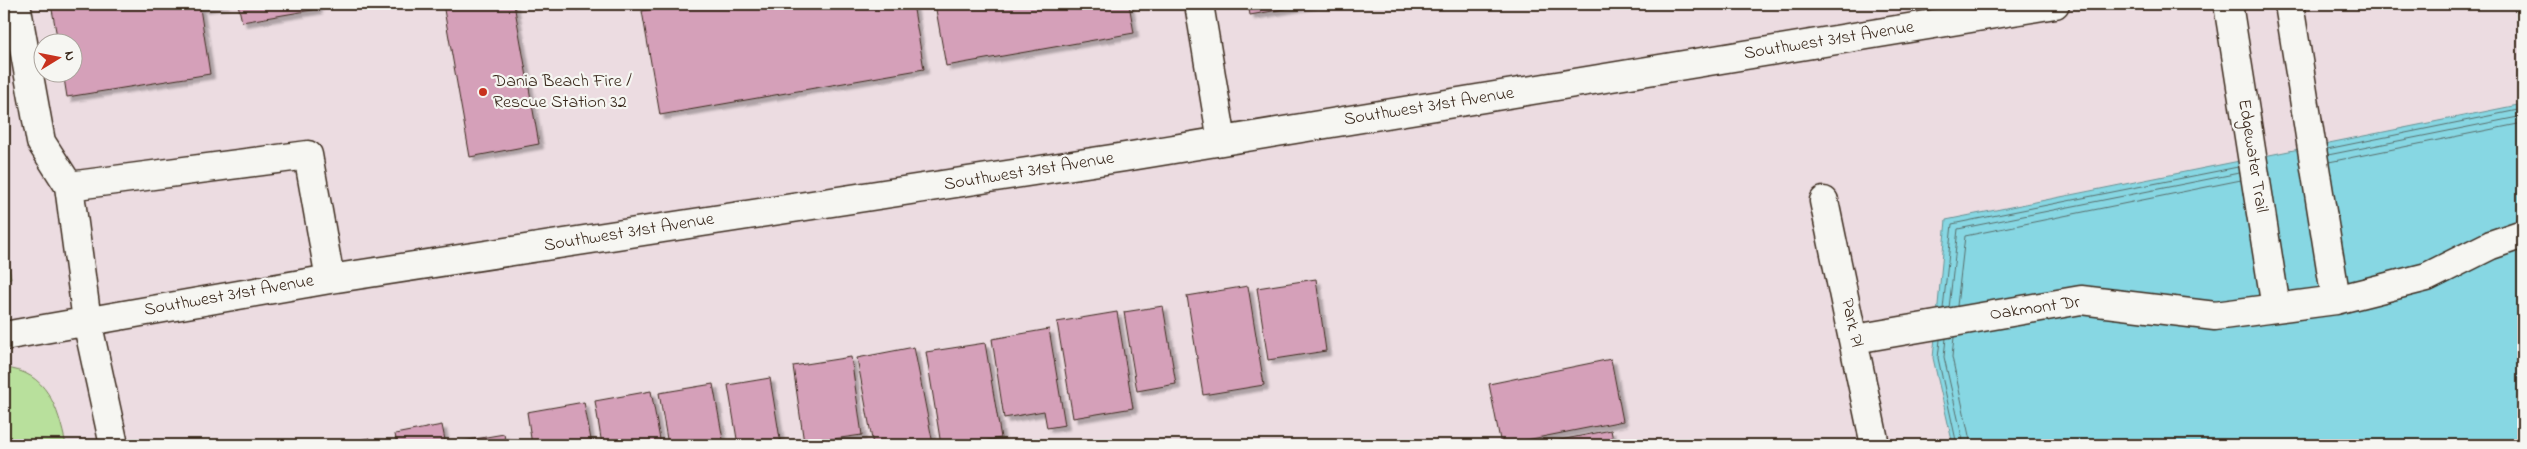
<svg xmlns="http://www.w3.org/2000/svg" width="2527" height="449" font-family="'Indie Flower',sans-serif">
	<defs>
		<filter id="shadow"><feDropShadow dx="4.5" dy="4.5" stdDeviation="1" flood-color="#0004"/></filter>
	</defs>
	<rect width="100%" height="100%" fill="#ecdce1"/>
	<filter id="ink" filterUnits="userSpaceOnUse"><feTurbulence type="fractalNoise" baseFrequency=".02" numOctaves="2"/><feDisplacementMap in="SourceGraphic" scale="10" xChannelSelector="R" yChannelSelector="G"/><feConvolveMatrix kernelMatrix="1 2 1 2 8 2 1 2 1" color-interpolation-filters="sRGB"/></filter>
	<g filter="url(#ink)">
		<path fill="#b8e09c" stroke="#7a855d" d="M4,245L11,278L4,280Z
			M4,368C47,371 58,408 66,445H4Z"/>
		<path fill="#87d7e3" stroke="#699294" d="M2523,104V445H1953L1933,358L1946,220Z"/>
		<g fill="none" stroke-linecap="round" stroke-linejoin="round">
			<path stroke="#596f6d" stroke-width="1" d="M2327,149L2523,109
				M2328,155L2523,116
				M2329,162L2523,123
				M1957,306L1965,236L2241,180
				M1949,308L1958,229L2239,173
				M1943,309L1952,224L2238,167
				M1954,337L1952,357L1971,445
				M1946,338L1944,357L1964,445
				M1940,340L1938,358L1957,445"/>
		</g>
		<path fill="#d5a0b9" stroke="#3b2a1e" filter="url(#shadow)" d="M51,4H225L200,8L210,74L67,97L63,72H72V42H58Z
			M238,4H317L318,9L242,22Z
			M443,4H514L539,144L470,157Z
			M684,4H913L924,69L660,115L642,11Z
			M935,4H1129L1134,33L946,66Z
			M1248,4H1312L1250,15Z
			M1316,279L1326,351L1268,360L1257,288Z
			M1248,286L1264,385L1203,395L1187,296Z
			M1163,306L1176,384L1137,391L1124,312Z
			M1117,312L1133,408L1073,418L1057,322Z
			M1049,329L1065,425L1047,428L1044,411L1004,418L992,339Z
			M985,343L1001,438L956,445H941L926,352Z
			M914,347L933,444L873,445L857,358Z
			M851,357L862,435L804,443L793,366Z
			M1611,359L1623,421L1501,445L1489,384Z
			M770,378L781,445H738L728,385Z
			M713,384L724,445H668L659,393Z
			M651,391L661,445H602L595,401Z
			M584,402L592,445H532L527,412Z
			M442,425L446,445H397L395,434Z
			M1611,430L1614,445H1535Z
			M504,434L506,445H464L463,441Z
			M370,438L371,445H330Z"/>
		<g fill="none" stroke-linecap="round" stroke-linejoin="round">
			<g stroke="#3b2a1e" stroke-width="31">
				<path id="minor" d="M16,4L41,142L69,186L87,321L114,445
					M1199,4L1222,141
					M2228,4L2276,308
					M2289,4L2336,300
					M69,186L308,155L330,279
					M1824,201L1875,445
					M4,336L330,279L1125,157L2055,4
					M1855,339L2081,300L2215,316L2336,300L2427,277L2491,245L2523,234"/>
			</g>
			<use href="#minor" stroke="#f6f6f2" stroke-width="28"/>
		</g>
	</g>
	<circle fill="#c8321e" stroke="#f6f6f2" stroke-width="2" cx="483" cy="92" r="5"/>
	<g text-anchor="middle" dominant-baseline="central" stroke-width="4.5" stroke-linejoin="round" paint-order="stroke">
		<g font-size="18" fill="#3b2a1e" stroke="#f6f6f2">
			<text transform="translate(1829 41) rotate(-9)">Southwest 31st Avenue</text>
			<text transform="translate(1429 107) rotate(-9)">Southwest 31st Avenue</text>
			<text transform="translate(2252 156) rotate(81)">Edgewater Trail</text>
			<text transform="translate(1029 172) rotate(-9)">Southwest 31st Avenue</text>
			<text transform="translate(629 233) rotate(-9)">Southwest 31st Avenue</text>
			<text transform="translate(229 296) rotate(-10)">Southwest 31st Avenue</text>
			<text transform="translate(2035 309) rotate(-8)">Oakmont Dr</text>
			<text transform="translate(1851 323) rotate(78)">Park Pl</text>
		</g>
		<g font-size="18" fill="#3b2a1e" stroke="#f6f6f2" text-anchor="start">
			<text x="493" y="82">Dania Beach Fire /<tspan x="493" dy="21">Rescue Station 32</tspan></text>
		</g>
	</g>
	<rect width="2527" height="449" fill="none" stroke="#f6f6f2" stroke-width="20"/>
	<rect x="10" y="10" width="2507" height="429" fill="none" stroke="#3b2a1e" stroke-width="2" filter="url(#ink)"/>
	<g transform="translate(58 58) rotate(80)"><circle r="24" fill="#f6f6f2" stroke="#aba49d"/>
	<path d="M0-4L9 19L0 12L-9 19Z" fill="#c8321e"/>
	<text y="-8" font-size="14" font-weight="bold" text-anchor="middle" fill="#3b2a1e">N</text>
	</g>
</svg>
